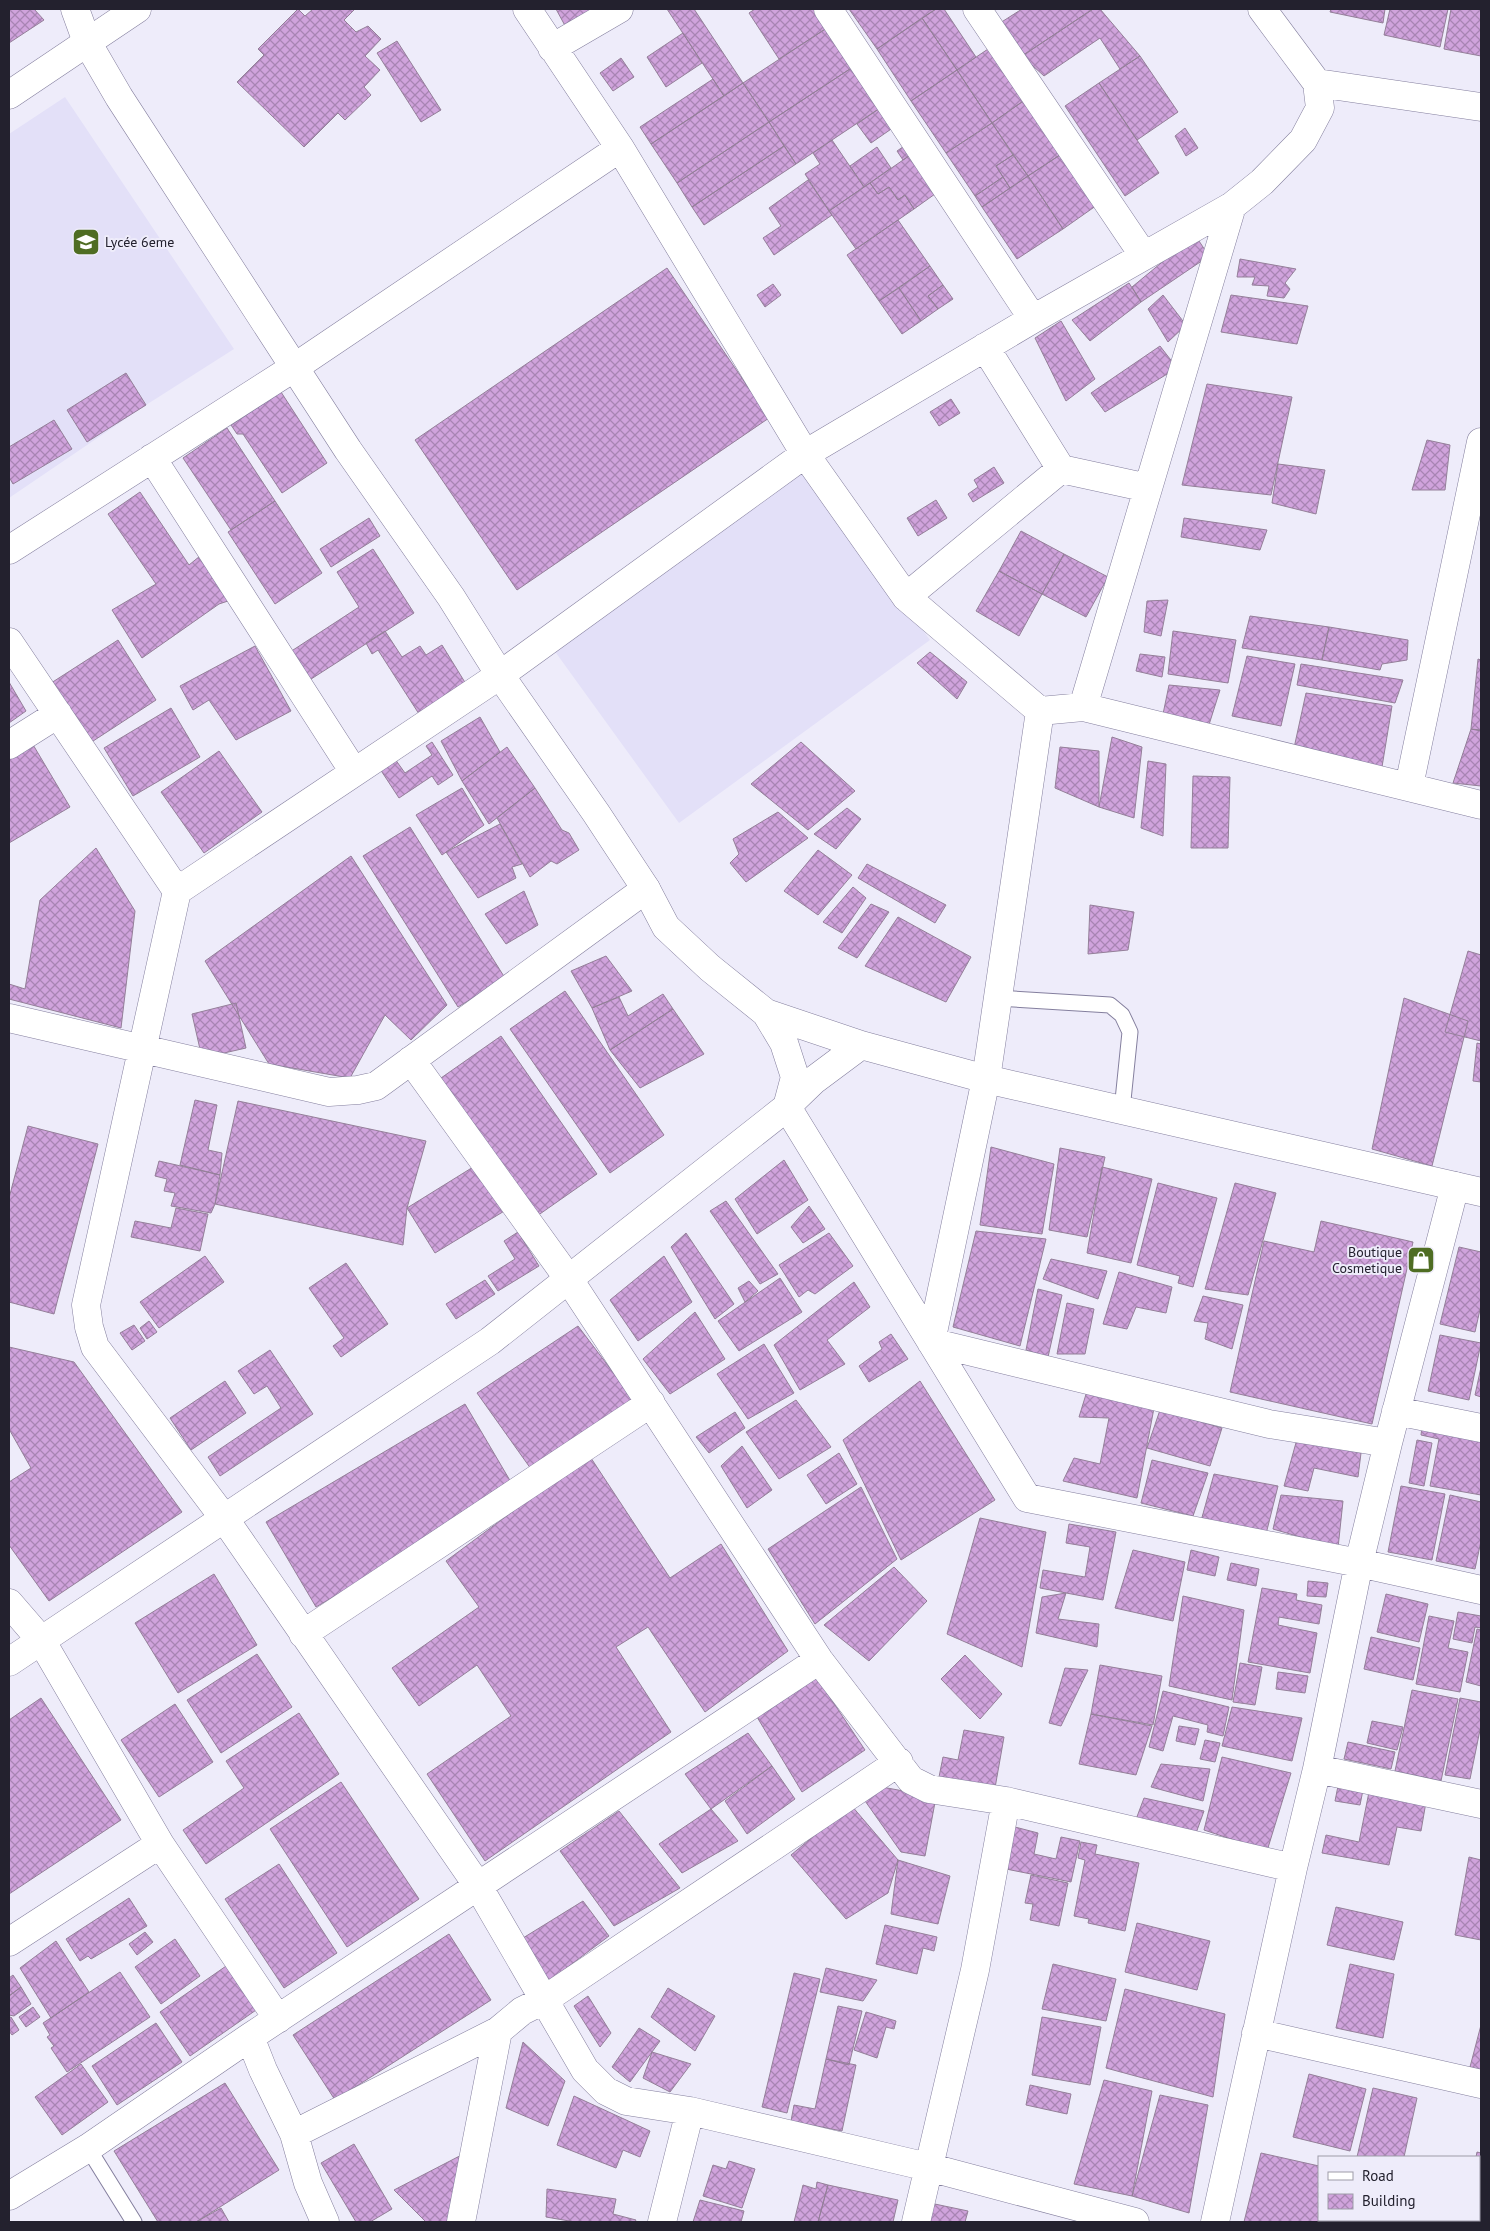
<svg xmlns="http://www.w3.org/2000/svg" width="1490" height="2231" font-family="'PT Sans',sans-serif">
	<defs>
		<pattern id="building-cross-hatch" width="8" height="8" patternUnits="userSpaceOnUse" patternTransform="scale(1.25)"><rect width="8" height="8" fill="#d0a3dc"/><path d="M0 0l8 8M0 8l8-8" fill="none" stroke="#a884b3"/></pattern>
	</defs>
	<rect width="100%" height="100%" fill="#eeecfa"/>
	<path fill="#e3e0f8" d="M65,97L234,349L146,405L9,498V134Z
		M802,464L930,640L679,823L551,646Z"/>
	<path fill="url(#building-cross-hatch)" stroke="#947f99" d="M9,9H34L44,20L9,43Z
		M298,9L305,16L313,9H355L344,20L356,32L368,26L381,39L365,56L380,70L364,87L371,95L345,120L338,113L304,147L237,82L264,55L258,49Z
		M556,9H606L569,33Z
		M667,9H694L743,83L724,96Z
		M755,9H819L830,26L779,59L749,13Z
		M849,9H936L877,49Z
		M936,9H944L976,57L957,70L922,18Z
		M1022,9H1093L1022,56L1000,23Z
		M1093,9H1100L1140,56L1120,69L1100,38L1044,76L1022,56Z
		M1331,9H1385L1383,23L1330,12Z
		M1390,9H1448L1440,47L1384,35Z
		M1451,9H1481V56L1444,49Z
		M922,18L957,70L911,101L877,49Z
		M830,26L856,65L769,122L743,83Z
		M683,33L702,63L666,87L647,57Z
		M397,41L441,110L421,122L377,53Z
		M994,45L1029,97L992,123L957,70Z
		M1140,56L1178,112L1137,140L1099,83Z
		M621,58L634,77L613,91L600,73Z
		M856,65L883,106L796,164L769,122Z
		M957,70L992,123L946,153L911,101Z
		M713,79L724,96L651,144L640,127Z
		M743,83L769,122L677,183L651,144Z
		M1099,83L1159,173L1125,196L1065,106Z
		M1029,97L1066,151L1028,176L992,123Z
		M883,106L897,125L871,143L857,124Z
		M769,122L784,146L692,207L677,183Z
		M992,123L1013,155L996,166L1003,177L975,196L946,153Z
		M1185,128L1198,148L1186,156L1175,136Z
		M832,140L864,187L829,211L805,174L820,164L813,153Z
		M910,142L916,151L903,160L897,151Z
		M784,146L796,164L704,225L692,207Z
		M877,147L891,168L864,187L850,166Z
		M916,151L942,189L914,209L905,195L898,200L889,187L878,194L870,183Z
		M1066,151L1100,203L1063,229L1028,176Z
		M1013,155L1028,176L1010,188L996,166Z
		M1028,176L1063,229L1017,259L982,207Z
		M1003,177L1010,188L982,207L975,196Z
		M808,180L832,215L774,255L763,238L781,226L769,208Z
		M870,183L878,194L889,187L898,200L905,195L914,209L856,249L829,211Z
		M898,220L930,266L879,301L847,255Z
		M1195,235L1209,256L1141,302L1132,287Z
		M1240,259L1296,269L1285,283L1290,289L1284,298L1267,296L1269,286L1252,285L1255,277H1237Z
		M930,266L943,285L928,296L938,309L921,321L899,288Z
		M667,268L769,418L517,590L415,440Z
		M1129,283L1141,302L1090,341L1072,320Z
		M773,284L781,295L765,307L757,295Z
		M943,285L953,299L938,309L928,296Z
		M899,288L921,321L902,334L879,301Z
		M1163,295L1186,325L1168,342L1148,309Z
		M1231,295L1308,306L1297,344L1221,332Z
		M1061,321L1095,379L1066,401L1035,338Z
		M1160,346L1177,368L1105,412L1091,393Z
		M126,373L146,405L87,442L67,410Z
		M1207,384L1292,397L1271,495L1182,485Z
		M281,392L327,463L282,493L243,434H237L231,425Z
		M951,399L960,413L939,426L930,412Z
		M54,420L72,449L13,484L9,477V447Z
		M227,428L275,501L231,530L183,458Z
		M1427,440L1450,445L1445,490H1412Z
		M1278,464L1325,470L1316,514L1272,503Z
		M994,467L1004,483L973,502L968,494L978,487L974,480Z
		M140,492L189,565L200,556L231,600L219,604L142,658L112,610L156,584L108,514Z
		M936,500L947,518L918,536L907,518Z
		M275,501L322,573L275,604L228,532Z
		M369,518L380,536L331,567L320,549Z
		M1184,518L1267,530L1260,550L1181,537Z
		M1021,531L1064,554L1042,594L999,571Z
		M373,549L414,613L308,681L290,652L359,607L337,572Z
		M1064,554L1108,577L1086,617L1042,594Z
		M999,571L1042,594L1019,636L976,611Z
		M1168,600L1161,636L1144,632L1147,601Z
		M1250,616L1329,627L1322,660L1242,648Z
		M1329,627L1408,640L1407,660L1382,664L1380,670L1322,660Z
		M385,631L402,657L420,646L426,655L442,645L466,684L419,714L378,650L372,654L366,643Z
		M1173,631L1236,640L1228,683L1168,674Z
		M118,640L156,700L87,745L48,685Z
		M255,646L291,711L236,740L209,700L193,710L180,686Z
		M930,652L967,682L957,699L917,663Z
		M1140,654L1165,657L1162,677L1136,671Z
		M1247,656L1295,664L1281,726L1232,716Z
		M1478,659L1481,660V731L1471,729Z
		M1301,664L1403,680L1395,703L1297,685Z
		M9,682L26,711L9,723Z
		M1169,685L1220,690L1207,731L1162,719Z
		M1306,693L1392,706L1382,767L1294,748Z
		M171,708L200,757L133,796L104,748Z
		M480,717L500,752L462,781L441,741Z
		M1471,729L1481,730V786L1453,783Z
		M1112,737L1142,747L1134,818L1099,807Z
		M432,742L453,775L438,785L432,776L399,798L380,769L395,759L405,773L432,755L426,746Z
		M801,742L855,791L808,830L751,784Z
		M32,743L70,807L9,843V757Z
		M507,747L535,788L489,824L462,781Z
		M1060,747L1099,751V807L1055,788Z
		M219,751L262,812L204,853L161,792Z
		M1148,761L1166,764L1163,836L1141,828Z
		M1193,776L1230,777L1228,848H1191Z
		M462,788L484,825L442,855L416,815Z
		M535,788L562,830L569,833L579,850L557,864L551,861L530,877L497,818Z
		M847,808L861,819L836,849L814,834Z
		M778,812L808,838L746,882L730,863L739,854L733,839Z
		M500,824L522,864L512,867L516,878L478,898L446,852Z
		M410,827L505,978L458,1007L363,856Z
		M96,848L135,911L121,1028L9,999V984L25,989L40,900Z
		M818,850L852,875L818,915L784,891Z
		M351,856L447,1005L411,1040L385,1015L350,1078L269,1064L205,961Z
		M867,864L946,905L935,923L858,878Z
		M853,887L866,898L842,933L823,922Z
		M524,891L538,925L506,944L485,914Z
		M871,904L889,912L857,958L838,948Z
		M1090,905L1134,912L1128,950L1088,954Z
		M898,917L971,957L946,1002L865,966Z
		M1468,951L1481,955V1041L1445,1032Z
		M606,956L632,991L592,1008L571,971Z
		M565,991L664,1135L610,1173L510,1029Z
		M663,994L673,1009L610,1050L592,1008L619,997L628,1016Z
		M1404,998L1468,1021L1432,1166L1372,1149Z
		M236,1003L246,1048L202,1058L192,1014Z
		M673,1009L704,1054L640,1088L610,1050Z
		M501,1036L597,1174L537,1216L441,1078Z
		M1477,1043L1481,1044V1082L1473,1081Z
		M195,1100L217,1105L208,1150L222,1153L220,1175L180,1165Z
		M238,1101L426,1141L407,1208L403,1245L215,1204Z
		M28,1126L98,1144L54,1314L9,1302V1198Z
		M991,1147L1054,1164L1042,1234L980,1225Z
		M1060,1148L1105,1157L1087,1237L1049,1230Z
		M784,1160L808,1200L757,1234L735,1199Z
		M159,1161L220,1175L215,1204L211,1213L171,1206L175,1193L164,1191L167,1179L155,1176Z
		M478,1164L506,1210L435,1253L407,1208Z
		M1102,1167L1152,1179L1131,1263L1087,1253Z
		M1158,1183L1217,1198L1193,1287L1178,1283L1180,1276L1137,1265Z
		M1235,1183L1276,1193L1248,1295L1205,1289Z
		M726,1201L778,1274L760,1284L710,1211Z
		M809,1206L825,1229L803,1243L791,1227Z
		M176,1208L208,1214L200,1251L131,1237L135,1221L171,1228Z
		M1321,1221L1413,1242L1372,1424L1230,1392L1264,1241L1314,1252Z
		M976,1231L1046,1239L1020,1346L953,1327Z
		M518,1232L539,1266L498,1291L488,1276L515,1259L504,1241Z
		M686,1233L734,1304L715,1319L671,1247Z
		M829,1233L853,1266L815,1294L808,1290L799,1297L779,1265Z
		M1459,1247L1481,1252V1305L1475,1332L1440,1324Z
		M205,1256L224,1282L159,1328L140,1302Z
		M664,1256L692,1302L638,1341L610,1300Z
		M1051,1259L1107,1271L1098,1299L1043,1279Z
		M346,1263L388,1324L341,1357L333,1346L344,1338L309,1288Z
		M1119,1272L1172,1287L1166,1313L1136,1307L1127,1329L1103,1324Z
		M780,1278L802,1312L739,1351L718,1321Z
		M485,1280L495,1294L456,1319L446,1304Z
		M749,1281L758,1291L745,1302L738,1288Z
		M854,1282L870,1307L827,1340L845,1364L800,1390L774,1345Z
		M1038,1289L1062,1295L1048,1357L1026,1350Z
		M1203,1296L1243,1305L1232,1349L1205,1339L1208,1323L1194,1321Z
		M1067,1303L1094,1309L1085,1354H1057Z
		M695,1312L725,1359L670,1394L643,1359Z
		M149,1321L157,1332L147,1339L140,1328Z
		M134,1325L145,1341L132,1350L120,1333Z
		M578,1326L634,1400L531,1469L477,1393Z
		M891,1334L908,1359L869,1382L859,1366L882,1349L879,1342Z
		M1440,1335L1481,1343L1469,1400L1428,1391Z
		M764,1344L794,1393L748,1419L717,1374Z
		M9,1347L74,1362L182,1512L49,1601L9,1545V1482L31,1468L9,1429Z
		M270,1350L313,1414L220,1476L208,1457L281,1408L267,1386L254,1394L238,1371Z
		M1481,1367V1397L1475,1395Z
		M225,1381L246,1413L191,1450L170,1418Z
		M920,1381L995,1500L901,1560L843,1440Z
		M1087,1391L1154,1408L1137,1498L1063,1481L1074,1458L1100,1464L1109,1418L1079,1417Z
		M796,1400L831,1447L779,1479L746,1432Z
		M465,1404L515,1489L316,1607L266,1522Z
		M1160,1410L1222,1428L1210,1466L1147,1448Z
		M735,1412L745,1428L709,1453L696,1437Z
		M1422,1427L1481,1438V1495L1430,1486L1439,1439L1421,1435Z
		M1297,1439L1361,1453L1358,1477L1314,1468L1308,1491L1284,1486Z
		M1417,1440L1432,1443L1424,1486L1409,1483Z
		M742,1446L772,1490L747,1508L721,1466Z
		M839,1453L857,1484L826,1504L807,1475Z
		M589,1455L670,1578L721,1544L788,1651L705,1712L648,1627L616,1647L671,1732L485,1861L427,1774L511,1716L477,1665L419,1706L392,1668L479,1607L446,1561Z
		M1152,1460L1208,1473L1193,1516L1141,1503Z
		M1214,1474L1278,1486L1266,1534L1201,1521Z
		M1401,1486L1445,1494L1432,1560L1388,1552Z
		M861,1487L897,1559L815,1624L768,1549Z
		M1281,1495L1343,1501L1338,1548L1273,1529Z
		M1450,1495L1481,1502V1541L1475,1569L1436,1561Z
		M980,1518L1046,1532L1022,1667L947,1634Z
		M1069,1524L1116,1532L1103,1600L1040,1588L1043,1570L1085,1577L1090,1547L1066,1543Z
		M1133,1550L1185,1562L1173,1621L1115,1608Z
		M1191,1550L1219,1557L1215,1576L1187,1570Z
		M1231,1563L1259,1569L1256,1586L1227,1580Z
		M894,1567L927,1601L869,1661L824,1625Z
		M214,1574L257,1645L178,1693L135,1623Z
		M1308,1581L1328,1583L1326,1597L1307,1596Z
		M1262,1588L1297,1594L1296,1600L1322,1605L1319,1624L1279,1617L1278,1625L1317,1633L1310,1673L1248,1662Z
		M1066,1593L1058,1619L1099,1624L1097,1647L1036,1633L1042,1597Z
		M1386,1594L1428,1604L1419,1642L1377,1632Z
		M1183,1596L1244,1610L1232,1700L1169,1686Z
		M1458,1612L1481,1616V1628L1475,1627L1472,1643L1453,1639Z
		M1429,1616L1454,1621L1448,1648L1468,1652L1460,1692L1416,1684Z
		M1477,1629L1481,1630V1686L1466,1682Z
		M1371,1637L1420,1648L1413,1680L1364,1669Z
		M257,1654L292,1707L221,1753L187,1700Z
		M965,1655L1002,1694L980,1719L941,1679Z
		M1240,1663L1262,1667L1255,1705L1233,1702Z
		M1100,1665L1162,1676L1153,1725L1091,1714Z
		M1065,1668L1088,1670L1061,1726L1049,1723Z
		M1278,1672L1308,1676L1305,1693L1276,1689Z
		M817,1678L865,1750L802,1792L757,1717Z
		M1412,1690L1458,1699L1441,1781L1395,1771Z
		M1163,1691L1229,1707L1223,1736L1207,1732L1208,1725L1173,1716L1163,1751L1149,1747Z
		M41,1698L121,1820L9,1894V1720Z
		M1460,1698L1481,1702V1725L1470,1779L1445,1775Z
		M175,1704L213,1762L159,1797L121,1740Z
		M1232,1707L1302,1718L1292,1761L1222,1746Z
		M299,1713L339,1774L206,1864L183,1830L244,1788L226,1761Z
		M1091,1714L1152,1726L1136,1775L1079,1764Z
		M1372,1721L1403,1727L1397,1750L1367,1743Z
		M1179,1726L1199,1729L1195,1745L1176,1741Z
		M964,1730L1004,1737L995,1788L939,1777L943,1757L958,1760Z
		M748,1733L772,1766L711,1809L685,1774Z
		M1205,1740L1220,1743L1215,1762L1200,1759Z
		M1348,1742L1395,1752L1391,1769L1344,1759Z
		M1222,1757L1291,1773L1267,1851L1204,1830Z
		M1161,1764L1210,1769L1203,1801L1151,1787Z
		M772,1766L795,1799L747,1834L725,1801Z
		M341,1782L419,1899L347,1947L270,1829Z
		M871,1785L936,1797L925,1856L901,1852L863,1798Z
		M1338,1786L1363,1790L1360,1805L1335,1801Z
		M1369,1792L1426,1802L1421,1831L1397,1827L1389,1865L1322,1853L1326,1835L1359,1842Z
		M1144,1798L1204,1811L1195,1836L1135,1822Z
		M851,1805L898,1860L888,1893L846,1919L791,1855Z
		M711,1809L738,1841L682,1873L659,1844Z
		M619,1811L680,1888L614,1926L560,1851Z
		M1015,1827L1038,1833L1034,1854L1056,1859L1061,1837L1080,1841L1071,1882L1006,1869Z
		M1081,1842L1097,1845L1095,1854L1139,1863L1125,1931L1088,1923L1089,1919L1074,1916L1085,1860L1078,1858Z
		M1469,1857L1481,1860V1940L1455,1935Z
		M898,1860L950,1876L938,1924L891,1914Z
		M279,1864L337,1953L284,1988L225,1899Z
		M1031,1875L1068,1883L1059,1926L1030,1920L1033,1904L1025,1903Z
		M129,1898L147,1926L91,1959L88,1956L80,1961L66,1939Z
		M583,1901L609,1936L549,1981L523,1938Z
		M1336,1907L1403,1922L1394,1960L1327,1945Z
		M1137,1923L1210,1941L1197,1990L1125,1972Z
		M885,1925L937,1937L934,1951L923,1948L917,1974L876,1964Z
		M145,1932L153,1942L137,1955L129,1944Z
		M449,1934L491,2000L335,2100L293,2035Z
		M175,1939L200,1976L161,2004L135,1967Z
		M56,1941L89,1992L51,2018L20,1968Z
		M229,1964L259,2008L190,2056L160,2012Z
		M1053,1964L1116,1979L1106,2021L1042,2009Z
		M1350,1964L1394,1974L1383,2038L1336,2028Z
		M826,1968L877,1980L863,2001L820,1992Z
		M120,1972L150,2017L67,2072L51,2048L54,2046L47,2037L50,2035L43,2023Z
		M794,1973L820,1979L787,2113L762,2107Z
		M13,1975L21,1987L9,1996V1978Z
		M21,1987L31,2004L14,2016L9,2015V1996Z
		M668,1988L715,2016L695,2051L651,2017Z
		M1125,1989L1225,2014L1213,2097L1106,2068Z
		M588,1996L611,2033L600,2047L574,2006Z
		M838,2006L862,2011L849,2065L826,2059Z
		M33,2007L40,2017L26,2027L19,2017Z
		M866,2012L896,2021L894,2029L886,2027L877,2058L854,2050Z
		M11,2017L19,2030L12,2035L9,2031V2018Z
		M1042,2017L1101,2027L1090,2085L1032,2075Z
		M156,2023L182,2062L117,2105L92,2066Z
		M1481,2025V2070L1470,2067Z
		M639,2028L660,2041L630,2082L612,2067Z
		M523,2042L565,2081L548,2126L506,2108Z
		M652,2052L691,2064L670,2092L643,2078Z
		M826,2059L856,2065L842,2131L791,2121L794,2105L815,2109Z
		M81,2064L108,2102L62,2135L35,2097Z
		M1309,2074L1366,2089L1350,2151L1293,2137Z
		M1104,2080L1152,2091L1132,2196L1074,2184Z
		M225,2083L279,2170L196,2222H158L114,2151Z
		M1030,2085L1071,2094L1067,2114L1026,2105Z
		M1373,2088L1417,2098L1404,2157H1357Z
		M1160,2095L1208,2105L1189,2213L1132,2196Z
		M574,2096L650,2131L640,2157L623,2150L616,2168L557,2145Z
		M354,2144L392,2209L370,2222H356L321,2163Z
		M475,2148L458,2222H426L394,2190Z
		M1477,2152L1481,2153V2188L1479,2187V2157H1476Z
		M1261,2153L1319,2166L1320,2222H1244Z
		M729,2161L755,2169L742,2208L703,2196L713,2165L726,2169Z
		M817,2182L828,2185L818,2222H794L803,2185L816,2189Z
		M828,2185L898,2200L893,2222H818Z
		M547,2189L616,2199L613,2214L636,2220L635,2222H575L546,2217Z
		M1479,2197L1481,2198V2222H1460L1461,2220H1479Z
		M700,2200L744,2211L741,2222H693Z
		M930,2203L968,2211L965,2222H926Z
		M221,2208L229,2222H196Z
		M1342,2220H1387L1386,2222H1341Z
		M1393,2220H1453L1452,2222H1392Z"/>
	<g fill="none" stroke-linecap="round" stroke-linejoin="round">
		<g stroke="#847f9e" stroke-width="17">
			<path id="lane" d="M997,998L1110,1005L1122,1015L1130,1032L1122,1110
				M88,2148L134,2222"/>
		</g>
		<g stroke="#847f9e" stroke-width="29">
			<path id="street" d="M527,9L620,148L805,454L906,597L1040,711
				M828,9L1033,319
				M977,9L1144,256
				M1262,9L1317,83
				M552,48L619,9
				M9,95L137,9
				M985,347L1061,469
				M152,458L354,772
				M9,550L295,367L620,148
				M906,597L1061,469L1148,488
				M9,642L177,891
				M1083,707L1232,206L1262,182L1303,140L1320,108L1317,83L1481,107
				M9,745L58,714
				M1409,786L1481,442
				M9,1018L329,1092L358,1090L376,1086L646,889
				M411,1060L568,1278L819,1660L911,1780L929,1789L1006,1801L1293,1868
				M787,1107L1027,1498L1359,1563L1481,1590
				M1396,1411L1481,1428
				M1388,1443L1269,1424L931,1342L986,1079L1040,711L1083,707L1481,805
				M9,1603L41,1640L160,1844L278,2019
				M303,1634L651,1403
				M1317,1769L1481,1804
				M9,1942L160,1844
				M1256,2033L1481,2084
				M250,2037L263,2070L294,2134L308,2183L325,2222
				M294,2134L498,2031
				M9,2196L88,2148L250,2037L819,1660
				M461,2222L498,2031L522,2011L544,2000L899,1762
				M662,2222L690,2111
				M916,2222L975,1970L1006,1801
				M1135,2222L928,2167L690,2111L626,2101L606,2091L585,2070L478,1886L224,1518L95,1347L89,1327L86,1305L177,891L500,675L805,454L1033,319L1232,206
				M1215,2222L1293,1868L1317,1769L1359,1563L1388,1443L1455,1186"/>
		</g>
		<g stroke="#847f9e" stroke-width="29">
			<path id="secondary" d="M75,9L87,42L119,97L348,450L451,597L500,675L596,813L646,889L666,927L710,968L766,1013L861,1045L986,1079L1481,1192
				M787,1106L814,1080L861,1045
				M9,1662L490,1341L787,1107L795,1077L784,1043L766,1013"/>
		</g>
		<use href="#lane" stroke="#fff" stroke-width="15"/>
		<use href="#street" stroke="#fff" stroke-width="28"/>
		<use href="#secondary" stroke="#fff" stroke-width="28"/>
	</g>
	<defs>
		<g id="school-square" transform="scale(1.4375)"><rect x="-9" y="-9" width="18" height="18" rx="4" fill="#4f6d23" stroke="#eeecfa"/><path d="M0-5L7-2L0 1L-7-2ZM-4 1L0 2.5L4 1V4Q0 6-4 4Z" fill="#fff"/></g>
		<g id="shop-square" transform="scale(1.4375)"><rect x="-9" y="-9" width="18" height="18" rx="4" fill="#4f6d23" stroke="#eeecfa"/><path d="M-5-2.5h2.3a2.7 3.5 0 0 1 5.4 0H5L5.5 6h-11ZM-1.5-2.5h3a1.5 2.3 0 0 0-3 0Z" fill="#fff"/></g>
	</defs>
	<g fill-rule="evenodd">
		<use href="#school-square" x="86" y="242"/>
		<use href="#shop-square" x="1421" y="1260"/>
	</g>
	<g text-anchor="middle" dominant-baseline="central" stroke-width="4" stroke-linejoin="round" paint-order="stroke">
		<g font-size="14" fill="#23212e" stroke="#eeecfa" text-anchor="start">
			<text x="105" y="242">Lycée 6eme</text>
			<text x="1402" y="1252" text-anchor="end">Boutique<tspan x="1402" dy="16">Cosmetique</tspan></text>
		</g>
	</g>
	<rect width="1490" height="2231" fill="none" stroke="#23212e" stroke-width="20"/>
	<rect x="1318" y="2156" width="162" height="65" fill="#eeecfa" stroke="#9d9ba8"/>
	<rect x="1328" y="2172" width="25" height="8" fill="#ffffff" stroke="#9d9ba8"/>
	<text x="1362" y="2181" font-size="15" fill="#23212e">Road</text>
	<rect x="1328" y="2194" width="25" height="15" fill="url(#building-cross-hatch)" stroke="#9d9ba8"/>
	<text x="1362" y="2206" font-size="15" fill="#23212e">Building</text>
</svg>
